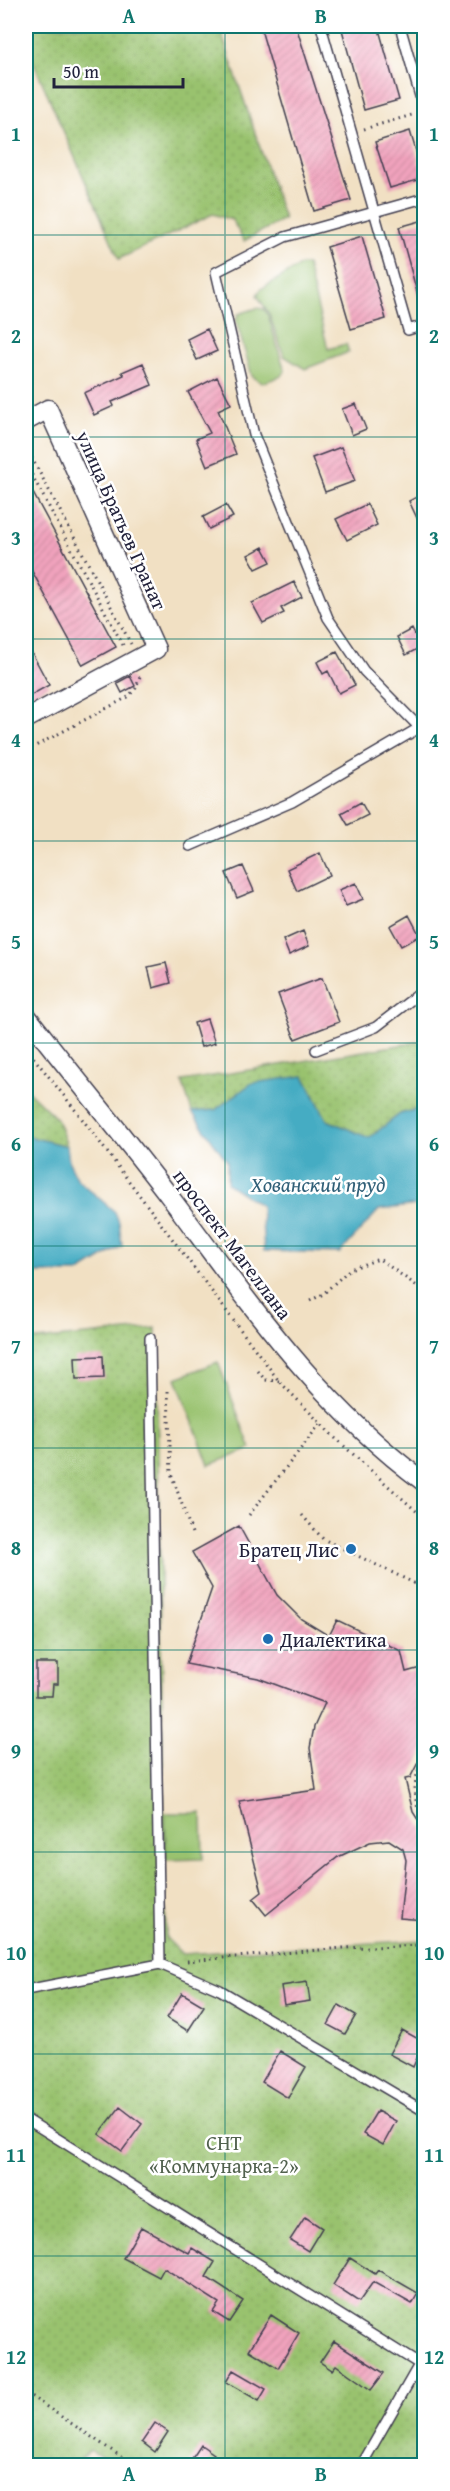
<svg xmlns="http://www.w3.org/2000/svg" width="450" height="2491" font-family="'Gentium Book Plus',serif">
	<defs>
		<pattern id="grass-dots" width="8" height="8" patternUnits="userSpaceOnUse" patternTransform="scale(1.5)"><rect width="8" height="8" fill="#99c26e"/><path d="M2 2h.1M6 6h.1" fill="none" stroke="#84a660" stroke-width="1.8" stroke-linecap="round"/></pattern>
		<pattern id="building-hatch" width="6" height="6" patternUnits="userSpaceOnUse" patternTransform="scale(1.5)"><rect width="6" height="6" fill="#f1a3bd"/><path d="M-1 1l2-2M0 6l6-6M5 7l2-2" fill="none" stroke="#ce8ca3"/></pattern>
	</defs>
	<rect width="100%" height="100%" fill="#fff"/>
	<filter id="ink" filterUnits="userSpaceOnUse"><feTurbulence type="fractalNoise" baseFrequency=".0167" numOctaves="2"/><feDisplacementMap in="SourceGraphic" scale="12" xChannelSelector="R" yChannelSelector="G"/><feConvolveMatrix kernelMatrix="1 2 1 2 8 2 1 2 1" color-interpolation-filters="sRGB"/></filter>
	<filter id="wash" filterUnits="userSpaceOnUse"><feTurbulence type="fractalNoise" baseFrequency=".008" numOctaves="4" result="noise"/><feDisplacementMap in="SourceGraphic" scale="24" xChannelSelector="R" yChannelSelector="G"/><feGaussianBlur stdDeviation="1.35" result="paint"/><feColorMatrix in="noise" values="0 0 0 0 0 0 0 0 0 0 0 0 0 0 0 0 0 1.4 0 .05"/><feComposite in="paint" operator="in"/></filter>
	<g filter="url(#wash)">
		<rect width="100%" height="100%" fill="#f1e0c3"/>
		<path fill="url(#grass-dots)" stroke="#5e7254" stroke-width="1.5" d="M26,26H219L284,219L244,241L232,220L213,214L119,259L26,45Z
			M424,1041V1107L400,1114L369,1138L327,1120L304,1076L236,1095L215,1110L192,1112L182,1081Z
			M26,1089L57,1119L67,1146L26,1136Z
			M156,1328L166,1938L182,1954L424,1940V2465L117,2466L90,2450L76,2465L26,2466V1341Z"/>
		<path fill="#99c26e" stroke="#5e7254" stroke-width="1.5" d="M301,265H307L328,349L346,344L349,352L305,369L284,356L269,314L257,295L261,289Z
			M257,308L264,309L268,315L285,371L282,376L262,383L252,376L236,321L238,314Z
			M218,1362L251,1449L209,1465L176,1378Z
			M165,1813H202L203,1859L166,1860Z"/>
		<path fill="#44acc3" stroke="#33677f" stroke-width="1.5" d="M304,1076L327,1120L369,1138L400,1114L424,1107V1204L379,1210L340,1253L264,1251L261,1206L227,1183V1161L192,1112L215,1110L252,1083Z
			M26,1136L67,1146L69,1162L78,1180L115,1212L119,1222L122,1246L78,1273H26Z"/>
		<g id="blocks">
			<path fill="url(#building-hatch)" d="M260,26H296L351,200L314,211Z
				M341,26H378L399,100L364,110Z
				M410,131L424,178L390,188L375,142Z
				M424,220V302L420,303L399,227Z
				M362,236L386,319L351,329L327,247Z
				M207,329L217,351L197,360L187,339Z
				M143,363L152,385L112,402L114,406L94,415L84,393L124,375L122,372Z
				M217,377L231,404L218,410L236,454L207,466L196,439L210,433L188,392Z
				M356,404L366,429L352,435L342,409Z
				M341,447L355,481L325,492L312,458Z
				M26,480L116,647L83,665L26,560Z
				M424,493V533L409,501Z
				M367,504L377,525L347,540L336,519Z
				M226,505L233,517L209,529L203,517Z
				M263,547L271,562L256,569L248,555Z
				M294,582L302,597L281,608L284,613L263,623L252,603Z
				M412,629L421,647L406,655L397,637Z
				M26,642L49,685L26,698Z
				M337,652L355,685L339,693L328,671L323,674L317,662Z
				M130,676L135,686L122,693L117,683Z
				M361,802L368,815L348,825L341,813Z
				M320,853L330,875L297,891L287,869Z
				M243,866L254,891L237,898L226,873Z
				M356,883L363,899L346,906L339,890Z
				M409,915L420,936L401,946L390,926Z
				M303,931L309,946L289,955L283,940Z
				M166,963L171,983L153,988L148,967Z
				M322,978L339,1022L295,1039L278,994Z
				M207,1019L215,1043L201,1047L194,1023Z
				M103,1356L104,1378L76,1379L75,1357Z
				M239,1526L277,1595L301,1619L329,1636L337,1620L401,1651L406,1672L424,1667V1751L410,1778L405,1779L413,1812L424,1829V1920L400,1918L406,1860L403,1849L389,1840L370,1842L338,1857L266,1915L253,1899L262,1892L239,1801L316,1790L310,1748L314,1727L325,1703L258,1678L186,1664L212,1588L192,1552Z
				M36,1663H58V1684H53L52,1696H36Z
				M307,1982L310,2001L284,2005L281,1986Z
				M182,1993L204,2006L188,2031L167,2018Z
				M339,2005L356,2015L345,2034L328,2025Z
				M402,2030L424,2042L413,2067L389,2054Z
				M280,2051L306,2067L288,2098L262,2082Z
				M120,2107L142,2124L122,2151L99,2134Z
				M377,2111L396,2121L383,2145L363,2134Z
				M305,2217L322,2228L308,2251L290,2240Z
				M141,2227L189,2253L192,2248L215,2262L206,2277L243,2301L229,2322L213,2312L219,2303L164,2268L159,2277L123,2258Z
				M350,2258L375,2274L378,2270L418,2293L412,2304L373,2282L359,2302L333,2285Z
				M271,2315L299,2333L278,2368L249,2350Z
				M334,2341L384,2373L371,2390L336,2365L332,2370L320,2362Z
				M233,2370L266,2389L259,2401L226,2382Z
				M155,2423L168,2432L155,2452L142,2442Z
				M201,2445L214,2454L207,2466H187Z"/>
		</g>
	</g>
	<g filter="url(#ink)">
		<use href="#blocks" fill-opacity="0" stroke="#413e4f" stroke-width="1.5"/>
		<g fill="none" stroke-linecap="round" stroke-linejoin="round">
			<g stroke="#413e4f" stroke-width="12">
				<path id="service" d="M321,26L408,330L424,325
					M400,26L424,110
					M424,198L285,237L216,272L254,435L328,618L364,671L424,732
					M190,846L292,802L419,728
					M316,1050L376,1027L424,990
					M150,1338L160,1964L220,1990L424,2111
					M26,1990L160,1964
					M26,2119L424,2367
					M361,2466L424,2356"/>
			</g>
			<g stroke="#413e4f" stroke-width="21">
				<path id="minor" d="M26,421L48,409L156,649L26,719
					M26,1015C73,1076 123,1135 170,1197C249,1302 317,1403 424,1482"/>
			</g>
			<path stroke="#413e4f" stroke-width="3" stroke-dasharray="1.5 4.5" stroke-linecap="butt" d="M364,129L412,115
				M26,447L131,644
				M26,464L124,647
				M26,751L128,697L136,688L140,676
				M26,1048L80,1116L279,1381L335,1438L424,1518
				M310,1301L323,1294L350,1269L379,1259L424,1291
				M258,1371L265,1380L279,1381
				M168,1391L171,1473L192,1533
				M249,1515L320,1424
				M302,1515L323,1539L418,1585L424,1596
				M418,1585V1565L424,1548
				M424,1759C412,1778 412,1802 424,1821
				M187,1961L343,1948L424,1945
				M26,2393L135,2466"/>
			<use href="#service" stroke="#fff" stroke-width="9"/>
			<use href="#minor" stroke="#fff" stroke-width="18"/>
		</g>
	</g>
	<path fill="none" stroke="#0f766e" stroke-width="1.5" stroke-opacity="0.55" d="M225,26V2466M26,235H424M26,437H424M26,639H424M26,841H424M26,1043H424M26,1246H424M26,1448H424M26,1650H424M26,1852H424M26,2054H424M26,2256H424"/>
	<g fill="#1f6fb2" stroke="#fff" stroke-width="2">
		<circle cx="351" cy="1549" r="6"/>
		<circle cx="268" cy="1639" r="6"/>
	</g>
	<g text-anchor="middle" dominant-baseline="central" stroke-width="5" stroke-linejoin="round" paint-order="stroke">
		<g font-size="20" fill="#22223b" stroke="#fff">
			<text transform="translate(122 520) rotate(66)">улица Братьев Гранат</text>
			<text transform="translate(233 1244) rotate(53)">проспект Магеллана</text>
		</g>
		<g font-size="20" fill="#22223b" stroke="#fff" text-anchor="end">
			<text x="339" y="1549">Братец Лис</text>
			<text x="280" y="1639" text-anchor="start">Диалектика</text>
		</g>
		<g font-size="20" fill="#52624f" stroke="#fff">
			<text x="224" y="2142">СНТ<tspan x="224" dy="23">«Коммунарка-2»</tspan></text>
		</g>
		<g font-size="21" font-style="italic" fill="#316078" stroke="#fff">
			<text x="318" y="1184">Хованский пруд</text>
		</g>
	</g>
	<rect width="450" height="2491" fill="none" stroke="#fff" stroke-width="66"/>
	<path d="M54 78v9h129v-9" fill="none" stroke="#22223b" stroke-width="3"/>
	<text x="63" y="78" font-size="18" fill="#22223b" stroke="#ffffff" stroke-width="4.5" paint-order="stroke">50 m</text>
	<rect x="33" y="33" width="384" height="2425" fill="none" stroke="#0f766e" stroke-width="2"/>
	<g font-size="20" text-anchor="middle" font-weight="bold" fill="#0f766e">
		<text x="129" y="23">A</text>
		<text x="321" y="23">B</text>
		<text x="16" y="141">1</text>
		<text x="434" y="141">1</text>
		<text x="16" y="343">2</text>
		<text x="434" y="343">2</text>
		<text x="16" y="545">3</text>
		<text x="434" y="545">3</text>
		<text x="16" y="747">4</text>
		<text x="434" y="747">4</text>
		<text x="16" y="949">5</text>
		<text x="434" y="949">5</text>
		<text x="16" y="1151">6</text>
		<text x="434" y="1151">6</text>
		<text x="16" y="1353">7</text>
		<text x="434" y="1353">7</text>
		<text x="16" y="1555">8</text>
		<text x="434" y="1555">8</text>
		<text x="16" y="1758">9</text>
		<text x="434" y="1758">9</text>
		<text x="16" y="1960">10</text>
		<text x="434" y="1960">10</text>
		<text x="16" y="2162">11</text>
		<text x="434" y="2162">11</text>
		<text x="16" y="2364">12</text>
		<text x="434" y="2364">12</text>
		<text x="129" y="2481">A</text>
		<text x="321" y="2481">B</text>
	</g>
</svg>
